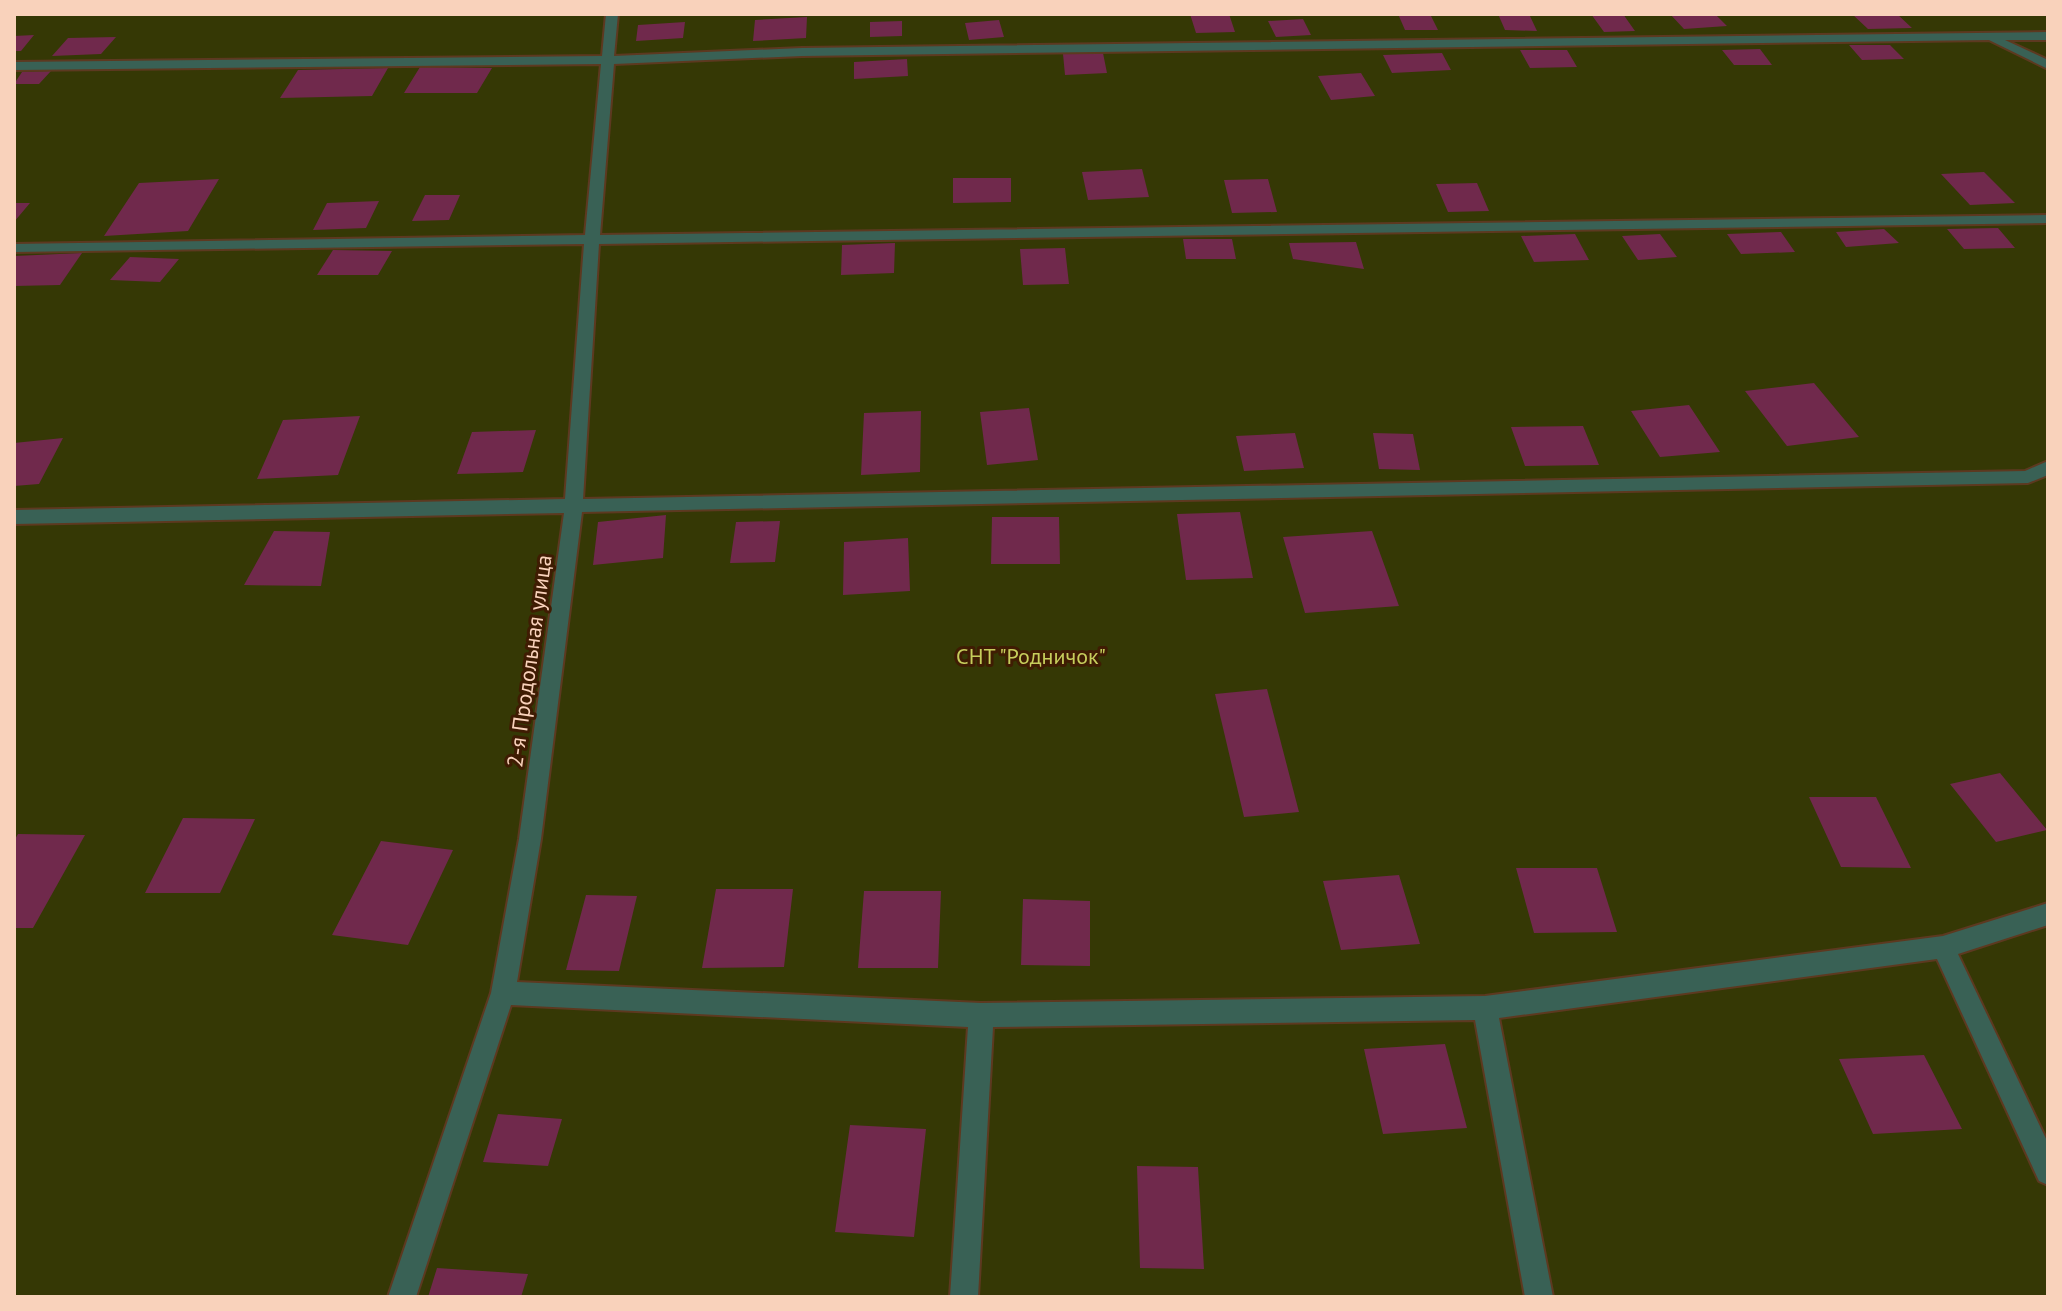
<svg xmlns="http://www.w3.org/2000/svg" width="2062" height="1311" font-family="'PT Sans',sans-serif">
	<rect width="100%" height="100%" fill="#3f1c03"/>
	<path fill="#353805" d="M14,14H2048V1297H14Z"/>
	<path fill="#70294c" d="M1190,14H1229L1235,32L1196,33Z
		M1398,14H1430L1438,30H1405Z
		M1498,14H1529L1537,31L1505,30Z
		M1591,14H1623L1635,31L1604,32Z
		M1670,14H1715L1727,26L1684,29Z
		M1852,14H1897L1912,28L1868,29Z
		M807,17L806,38L753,41L755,20Z
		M1303,19L1311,35L1276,37L1268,21Z
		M999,20L1004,37L969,40L965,23Z
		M902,21V36L870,37V22Z
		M685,22L683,38L636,41L638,25Z
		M34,35L21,51H14V36Z
		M116,37L101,54L52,56L68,38Z
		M1849,45H1890L1904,59L1862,60Z
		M1760,49L1772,65H1734L1722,50Z
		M1520,50H1567L1577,67L1530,68Z
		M1103,53L1107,73L1065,75L1063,54Z
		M1442,53L1451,70L1392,73L1383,55Z
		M907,59L908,76L854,79V62Z
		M420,67L492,68L477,93H404Z
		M388,68L372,96L280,98L298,70Z
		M51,71L39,84H14L22,72Z
		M1361,73L1375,96L1331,100L1318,76Z
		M1142,169L1149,197L1088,200L1082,172Z
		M1984,172L2015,203L1970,205L1941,174Z
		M953,178H1011V202L953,203Z
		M219,179L188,231L104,236L139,183Z
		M1268,179L1277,212L1232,213L1224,180Z
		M1477,183L1489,211L1448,212L1436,184Z
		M425,195H460L449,220L412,221Z
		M379,201L366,228L313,230L327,203Z
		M14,203H30L14,222Z
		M1998,228L2015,248L1964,249L1947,229Z
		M1884,229L1899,243L1846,247L1836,232Z
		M1781,232L1795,252L1741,254L1727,234Z
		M1575,234L1589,260L1534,262L1521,236Z
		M1660,234L1677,257L1638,260L1622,236Z
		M1183,239H1232L1236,259H1186Z
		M1356,242L1364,269L1293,259L1289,243Z
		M895,243L894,273L841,275L842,245Z
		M1065,248L1069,284L1023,285L1020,249Z
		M333,250L392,251L378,275H317Z
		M82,253L60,285L14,286V256Z
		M130,257L179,259L160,282L110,280Z
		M1814,383L1859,437L1787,446L1745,391Z
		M1689,405L1720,452L1660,457L1631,411Z
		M1029,408L1038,460L987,465L980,412Z
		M921,411L920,472L861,475L864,413Z
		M360,416L338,475L257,479L283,420Z
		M1583,426L1599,465L1525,466L1511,427Z
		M536,430L523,472L457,474L472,432Z
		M1295,433L1304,468L1244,471L1236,436Z
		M1373,433L1413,434L1420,470L1379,469Z
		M63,438L39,484L14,486V443Z
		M1240,512L1253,578L1186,580L1177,514Z
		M666,515L663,558L593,565L598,522Z
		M992,517H1059L1060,564H991Z
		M780,521L775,562L730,563L736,522Z
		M274,531L330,532L321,586L244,585Z
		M1372,531L1399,606L1305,613L1283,537Z
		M908,538L910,591L843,595L844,542Z
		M1267,689L1299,812L1244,817L1215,694Z
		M2000,773L2047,830L1996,842L1950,784Z
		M1809,797H1876L1911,868L1841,867Z
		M183,818L255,819L220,893H145Z
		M18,834L85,835L33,928H14V841Z
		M381,841L453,850L408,945L332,935Z
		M1516,868H1597L1617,932L1534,933Z
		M1399,875L1420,944L1341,950L1323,881Z
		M716,889H793L784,967L702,968Z
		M864,891H941L938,968H858Z
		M586,895L637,896L619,971L566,970Z
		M1023,899L1090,901V966L1021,965Z
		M1445,1044L1467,1128L1383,1134L1364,1049Z
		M1924,1055L1962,1129L1873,1134L1839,1059Z
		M498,1114L562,1119L548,1166L483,1162Z
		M850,1125L926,1129L914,1237L835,1232Z
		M1137,1166L1198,1167L1204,1269L1140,1268Z
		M437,1268L528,1274L521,1297H428Z"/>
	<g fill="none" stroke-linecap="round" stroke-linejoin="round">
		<g stroke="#5d3920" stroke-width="4">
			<path id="lane" d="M606,14H618L614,56L802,48L2048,32V40H2005L2048,60V69L1989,40L802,56L614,64L600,235L2048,215V223L599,244L583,499L2025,471L2048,461V475L2028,483L582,512L541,839L517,982L981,1003L1485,996L1943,936L2048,903V925L1958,954L2048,1143V1185L2039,1181L1937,959L1499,1018L1553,1297H1525L1475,1020L993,1027L978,1297H950L968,1027L511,1005L416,1297H388L491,993L519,839L564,513L14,524V510L565,499L584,244L14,252V244L585,235L601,64L14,70V62L602,56Z"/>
		</g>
		<use href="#lane" fill="#396155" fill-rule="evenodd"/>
	</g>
	<g text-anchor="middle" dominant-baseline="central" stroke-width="6" stroke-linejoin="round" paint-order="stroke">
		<g font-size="22" fill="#c6ce5c" stroke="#3f1c03">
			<text x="1031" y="656">СНТ "Родничок"</text>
		</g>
		<g font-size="22" fill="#f9d2bb" stroke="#3f1c03">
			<text transform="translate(529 661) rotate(-82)">2-я Продольная улица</text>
		</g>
	</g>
	<rect width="2062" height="1311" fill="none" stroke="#f9d2bb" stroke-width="32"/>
</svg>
